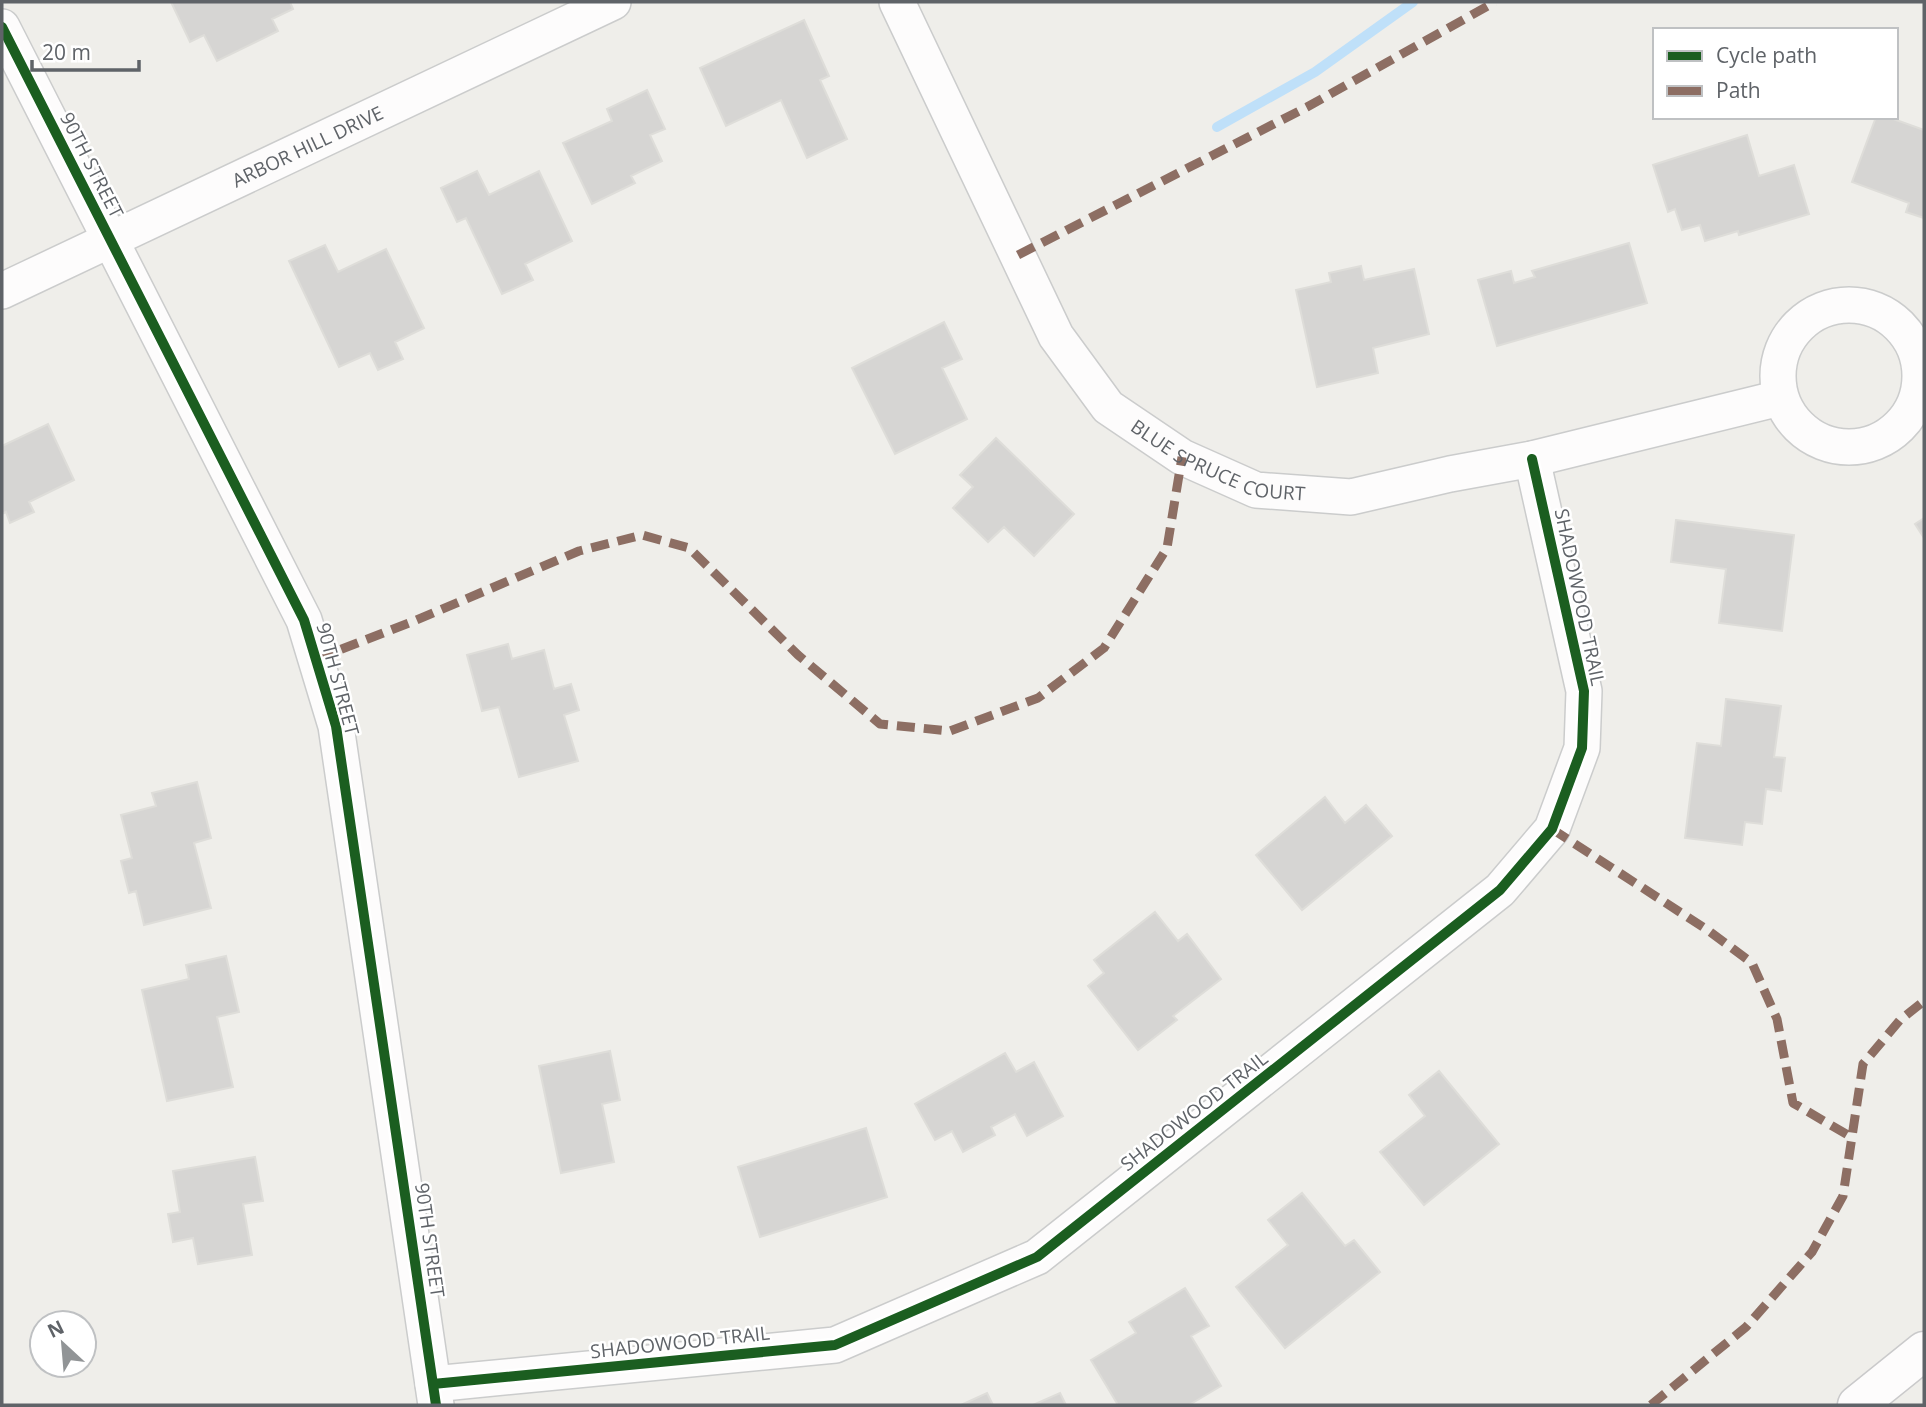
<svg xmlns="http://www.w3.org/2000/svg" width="1926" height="1407" font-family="'Open Sans',sans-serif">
	<rect width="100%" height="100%" fill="#efeeea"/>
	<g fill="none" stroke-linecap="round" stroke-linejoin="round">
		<path stroke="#bfe0f9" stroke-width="10" d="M1217,127L1315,72L1413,2"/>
	</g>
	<path fill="#d6d5d3" stroke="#deddd9" stroke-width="2" d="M171,2H290L293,9L272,19L278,31L217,61L204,35L190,42Z
		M804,20L829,76L820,80L847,139L807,158L781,100L726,126L700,68Z
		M647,90L665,129L650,135L662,161L631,176L635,183L592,204L563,143L612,121L607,109Z
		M1876,117H1888L1924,130V218L1906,212L1909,203L1852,182Z
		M1747,135L1759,176L1794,165L1809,214L1739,235L1738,231L1705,241L1700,225L1682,230L1675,209L1668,212L1653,165Z
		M477,171L489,195L539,171L572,241L525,264L533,280L502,294L466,218L457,222L441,188Z
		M1629,243L1647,303L1497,346L1478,280L1511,271L1514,283L1535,277L1532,271Z
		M325,245L338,272L386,249L424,328L395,342L403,359L378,370L370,353L339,367L289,261Z
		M1361,266L1364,280L1414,269L1429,334L1373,348L1378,373L1317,387L1296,290L1331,282L1329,273Z
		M944,322L962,359L942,368L967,419L895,454L852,368Z
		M48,424L74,480L29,502L34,512L10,523L6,512L2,514V446Z
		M996,438L1074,514L1034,556L1004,527L988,542L953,508L973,487L960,475Z
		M1924,518V538L1915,524Z
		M1676,520L1794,535L1782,631L1719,623L1726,569L1671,562Z
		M508,644L512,659L544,650L554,689L571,684L579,710L564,715L578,761L519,777L499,707L482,711L467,655Z
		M1726,699L1781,706L1774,757L1785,758L1781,791L1766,789L1762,824L1745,822L1742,845L1685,838L1697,743L1721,746Z
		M197,782L211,838L194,843L211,908L144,925L136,891L129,893L121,861L132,858L121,815L156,806L152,793Z
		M1325,797L1345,823L1366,805L1392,836L1302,910L1256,855Z
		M1155,912L1178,941L1187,934L1221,979L1173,1016L1177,1020L1138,1050L1088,986L1104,973L1094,960Z
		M226,956L239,1012L217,1017L233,1087L167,1101L142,990L189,979L186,965Z
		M610,1051L620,1100L602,1104L614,1162L561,1173L539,1066Z
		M1005,1053L1016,1072L1034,1062L1063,1116L1027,1136L1015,1114L991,1127L995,1135L963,1152L952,1131L935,1140L915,1104Z
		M1439,1071L1499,1144L1424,1205L1380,1152L1425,1116L1409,1095Z
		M866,1128L887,1197L760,1237L738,1167Z
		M255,1157L263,1201L243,1204L252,1255L198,1264L193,1238L173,1242L168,1214L180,1212L173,1171Z
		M1302,1193L1345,1246L1354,1240L1380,1272L1285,1348L1236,1287L1288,1245L1268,1220Z
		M1185,1288L1209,1326L1191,1336L1221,1386L1189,1405H1118L1091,1360L1136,1333L1129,1322Z
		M987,1393L993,1405H961Z
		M1060,1393L1066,1405H1033Z"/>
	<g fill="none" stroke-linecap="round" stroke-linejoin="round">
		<g stroke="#cbcccc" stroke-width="38">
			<g id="minor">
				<path id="s1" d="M897,2L1056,336L1108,407L1182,457L1256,490L1351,497L1450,474L1532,459L1780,398"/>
				<path d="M2,27L304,620L336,726L436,1405"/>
				<path id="s2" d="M2,291L613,2"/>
				<circle cx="1849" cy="376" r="71"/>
				<path d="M433,1384L835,1345L1037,1257L1500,890L1552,829L1582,748L1584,691L1532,459"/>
			</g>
		</g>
		<g stroke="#cacacb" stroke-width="41">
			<path id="secondary" d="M1857,1405L1924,1351"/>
		</g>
		<use href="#minor" stroke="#fdfcfc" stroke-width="35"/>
		<use href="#secondary" stroke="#fdfcfc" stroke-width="38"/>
		<path stroke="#8d6e63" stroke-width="9" stroke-dasharray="18 9" stroke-linecap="butt" d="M1018,255L1307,107L1495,2
			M316,659L414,621L579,551L642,535L689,548L798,655L880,724L950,731L1038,698L1104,648L1167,548L1182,457
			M1552,829L1709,931L1752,963L1777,1019L1793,1103L1853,1138
			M1651,1405L1746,1327L1812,1252L1843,1196L1863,1064L1900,1020L1924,1001"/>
		<g stroke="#fff" stroke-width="15">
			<path id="cycleway" d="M2,27L304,620L336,726L436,1405
				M433,1384L835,1345L1037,1257L1500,890L1552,829L1582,748L1584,691L1532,459"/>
		</g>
		<use href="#cycleway" stroke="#1b5e20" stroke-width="10"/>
	</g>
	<g text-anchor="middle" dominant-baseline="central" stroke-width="5" stroke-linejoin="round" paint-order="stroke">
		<g font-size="19" fill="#5f6368" stroke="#fff">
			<text stroke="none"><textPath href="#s2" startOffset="338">ARBOR HILL DRIVE</textPath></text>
			<text transform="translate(92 165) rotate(63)">90TH STREET</text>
			<text stroke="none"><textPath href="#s1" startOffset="583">BLUE SPRUCE COURT</textPath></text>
			<text transform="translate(1580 597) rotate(78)">SHADOWOOD TRAIL</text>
			<text transform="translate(338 679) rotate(75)">90TH STREET</text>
			<text transform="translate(1194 1111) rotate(-38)">SHADOWOOD TRAIL</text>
			<text transform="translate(430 1240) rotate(82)">90TH STREET</text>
			<text transform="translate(680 1342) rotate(-6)">SHADOWOOD TRAIL</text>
		</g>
	</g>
	<rect width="1926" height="1407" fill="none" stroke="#5f6368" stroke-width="7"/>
	<rect x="1653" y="28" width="245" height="91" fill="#ffffff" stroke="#bfc1c3" stroke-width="2"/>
	<rect x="1667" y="51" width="35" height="10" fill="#1b5e20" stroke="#bfc1c3" stroke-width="2"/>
	<text x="1716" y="63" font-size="21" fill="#5f6368">Cycle path</text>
	<rect x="1667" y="86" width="35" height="10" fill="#8d6e63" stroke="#bfc1c3" stroke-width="2"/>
	<text x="1716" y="98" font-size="21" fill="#5f6368">Path</text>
	<g transform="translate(63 1344) rotate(334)"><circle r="33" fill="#ffffff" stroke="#bfc1c3" stroke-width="2"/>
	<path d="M0-5L12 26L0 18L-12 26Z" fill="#919496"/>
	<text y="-10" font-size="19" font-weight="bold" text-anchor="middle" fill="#5f6368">N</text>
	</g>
	<path d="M32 60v10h107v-10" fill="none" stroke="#5f6368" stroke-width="3.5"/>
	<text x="42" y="60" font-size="21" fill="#5f6368" stroke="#ffffff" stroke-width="5" paint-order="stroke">20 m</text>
</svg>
